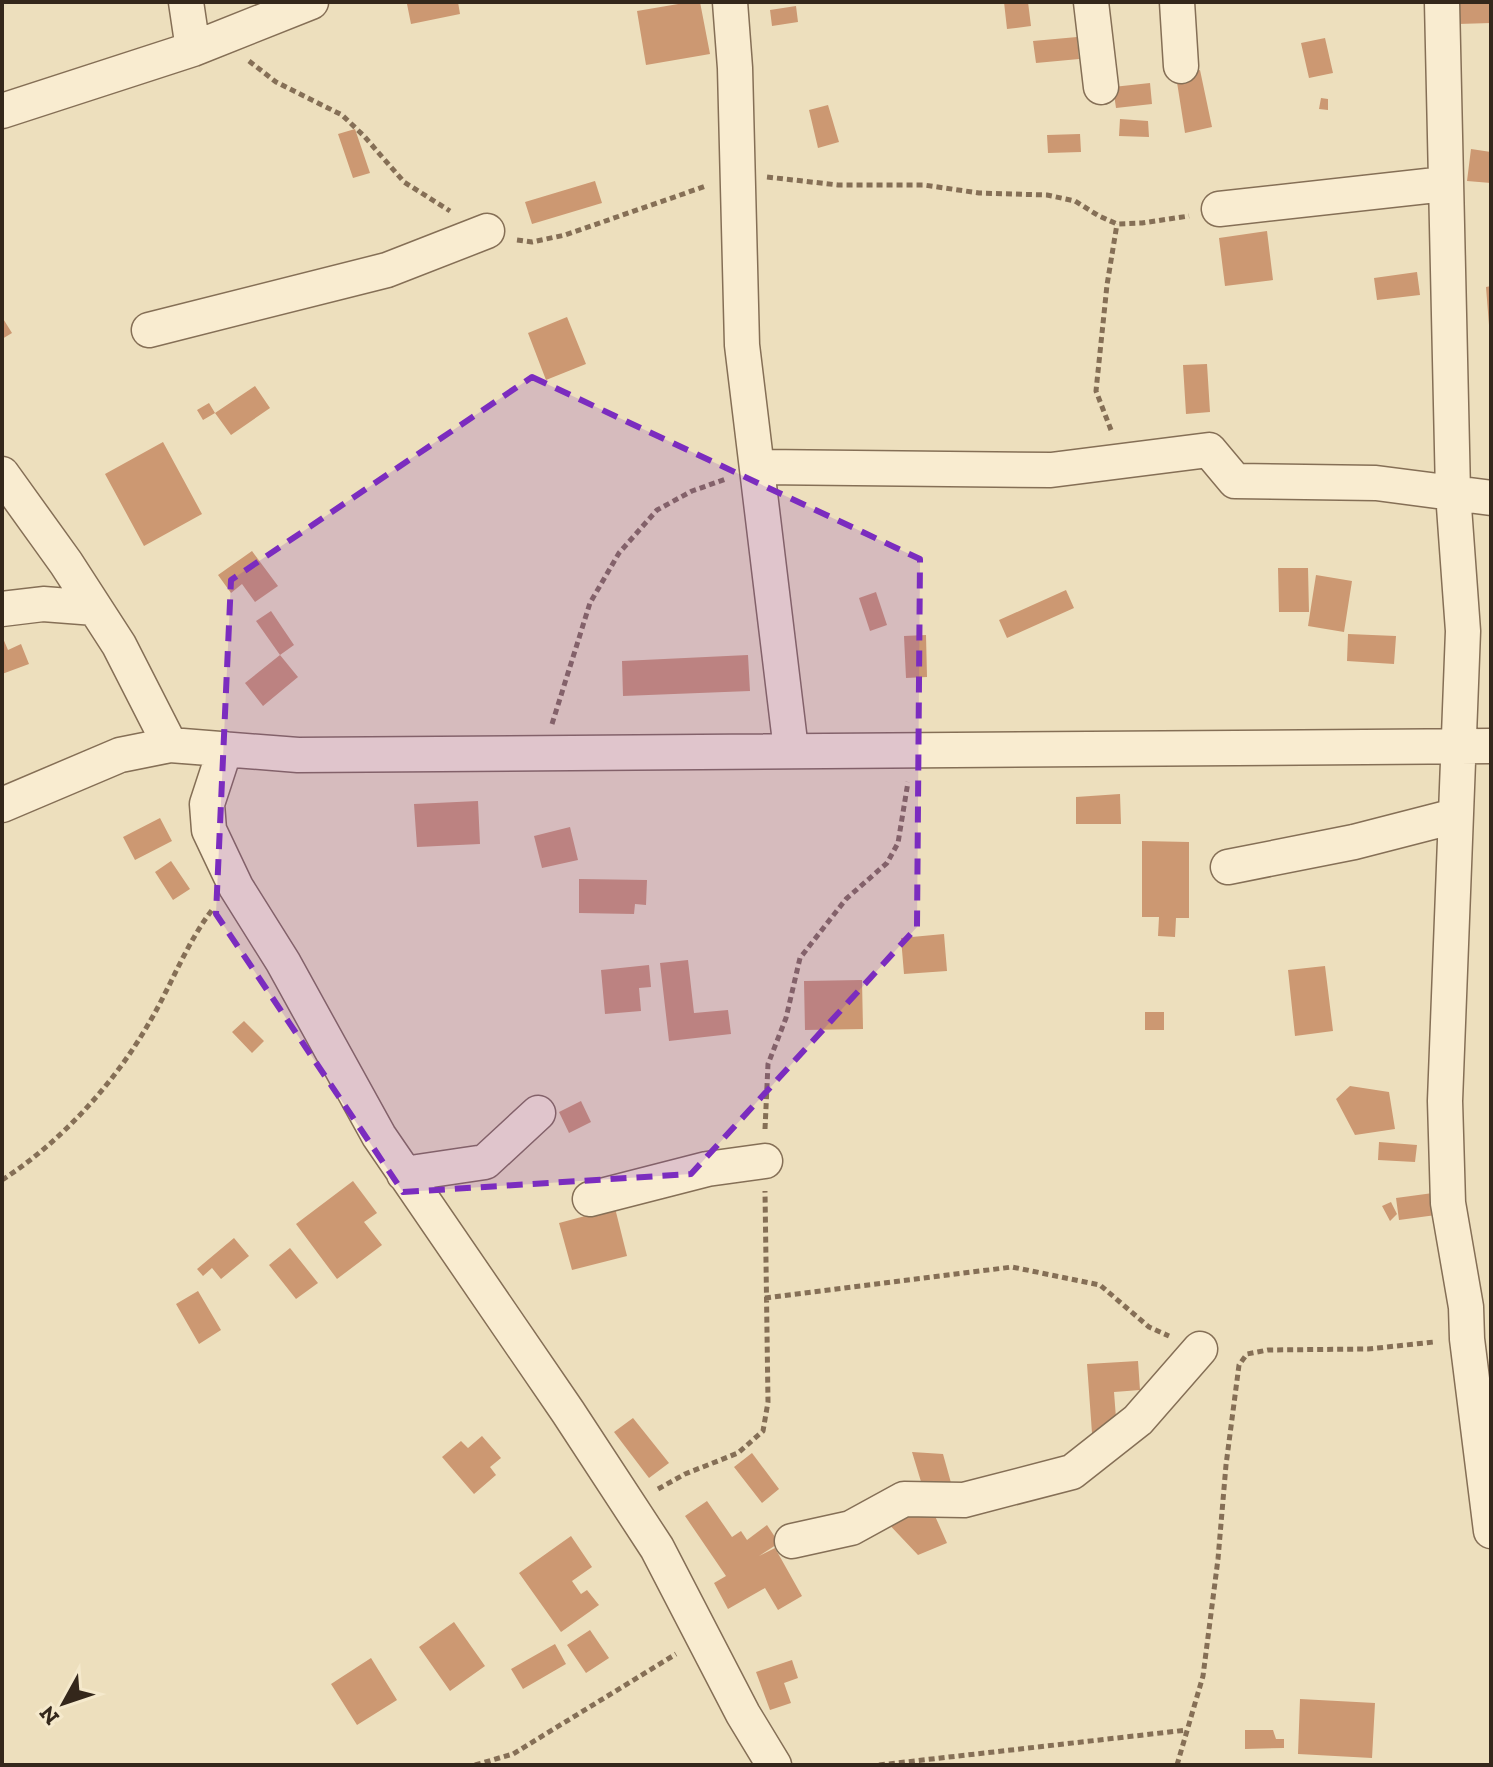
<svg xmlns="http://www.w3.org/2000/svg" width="1493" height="1767" font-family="'Zilla Slab',serif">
	<rect width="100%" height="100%" fill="#eddfbd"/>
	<path fill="#cc9872" d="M417,2H458L460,14L411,24L407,4Z
		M690,2H700L710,54L646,65L637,11Z
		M1004,2H1028L1031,26L1007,29Z
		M1457,2H1491V23L1458,24Z
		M796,6L798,22L772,26L770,10Z
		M1077,37L1079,59L1036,63L1033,41Z
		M1325,38L1333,73L1309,78L1301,43Z
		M1200,70L1212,127L1185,133L1176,76Z
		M1150,83L1152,104L1116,108L1113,87Z
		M1321,98L1328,99V110L1319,109Z
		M828,105L839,142L818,148L809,110Z
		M1120,119L1148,121L1149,137L1119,136Z
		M355,129L370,173L353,178L338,134Z
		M1080,134L1081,152L1048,153L1047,135Z
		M1471,149L1491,152V183L1467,181Z
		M595,181L602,203L532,224L525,202Z
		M1267,231L1273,280L1225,286L1219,238Z
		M1417,272L1420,295L1377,300L1374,278Z
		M1491,286V325H1489L1486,287Z
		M2,317L12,333L2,339Z
		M567,317L586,364L546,380L528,333Z
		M1207,364L1210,412L1186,414L1183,365Z
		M255,386L270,408L231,435L215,413Z
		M209,403L215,413L203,420L197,410Z
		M163,442L202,514L144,546L105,474Z
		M252,551L278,586L255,602L242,584L231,593L218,575Z
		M1278,568H1308L1309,612H1279Z
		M1316,575L1352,581L1344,632L1308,626Z
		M1066,590L1074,608L1007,638L999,620Z
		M876,592L887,625L870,631L859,598Z
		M271,611L294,645L280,655L256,621Z
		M1348,634L1396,636L1394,664L1347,661Z
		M926,635L927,677L906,678L904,636Z
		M2,636L8,650L21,644L29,664L2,674Z
		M280,655L298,677L263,706L245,683Z
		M748,655L750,691L623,696L622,661Z
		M1120,794L1121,824H1076V797Z
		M478,801L480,844L417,847L414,804Z
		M160,818L172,841L135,860L123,837Z
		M570,827L578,860L542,868L534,836Z
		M1142,841L1189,842V918H1176L1175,937L1158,936L1159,917H1142Z
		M171,861L190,889L173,900L155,872Z
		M579,879L647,880L646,905L635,904L634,914L579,913Z
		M944,934L947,971L904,974L901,938Z
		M688,960L694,1013L728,1010L731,1034L669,1041L660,963Z
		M649,965L651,987L639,988L641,1011L605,1014L601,970Z
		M1325,966L1333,1031L1295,1036L1288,970Z
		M862,980L863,1029L805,1030L804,981Z
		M1145,1012H1164V1030H1145Z
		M244,1021L264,1041L252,1053L232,1032Z
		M1350,1086L1389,1092L1395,1129L1355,1135L1336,1099Z
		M581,1101L591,1122L569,1133L559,1112Z
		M1379,1142L1417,1145L1415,1162L1378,1160Z
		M353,1181L377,1213L364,1222L382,1245L337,1279L296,1224Z
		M1433,1193L1436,1215L1399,1220L1396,1198Z
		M1391,1202L1397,1214L1390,1221L1382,1206Z
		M615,1208L627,1256L572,1270L559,1223Z
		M234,1238L249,1256L221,1279L212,1268L203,1276L197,1269Z
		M290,1248L318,1283L296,1299L269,1265Z
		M198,1291L221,1330L199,1344L176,1304Z
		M1138,1361L1140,1390L1114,1392L1117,1431L1092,1433L1087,1364Z
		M633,1418L669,1463L649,1478L614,1432Z
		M482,1436L501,1458L490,1467L496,1475L474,1494L442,1457L461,1441L468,1448Z
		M912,1452L943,1454L953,1490L926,1498Z
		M752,1453L779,1489L762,1503L734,1467Z
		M927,1498L947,1543L918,1555L883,1518Z
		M707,1501L732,1537L741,1531L747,1540L767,1525L779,1543L759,1556L775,1548L802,1596L778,1610L765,1588L728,1609L714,1583L726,1576L685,1516Z
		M571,1536L592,1567L572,1581L581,1594L587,1590L599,1605L561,1632L519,1573Z
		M454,1622L485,1666L450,1691L419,1647Z
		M590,1630L609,1658L586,1673L567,1645Z
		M555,1644L566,1664L523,1689L511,1669Z
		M371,1658L397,1700L357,1725L331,1684Z
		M792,1660L798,1678L784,1683L791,1703L770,1710L756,1672Z
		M1300,1699L1375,1703L1372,1758L1298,1754Z
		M1245,1730H1273L1276,1739H1284V1748L1245,1749Z"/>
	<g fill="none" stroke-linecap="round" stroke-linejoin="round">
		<g stroke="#856f56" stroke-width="37">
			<path id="minor" d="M186,2L193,49
				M730,2L735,68L742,345L791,750
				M1091,2L1101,87
				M1177,2L1181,66
				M1442,2L1453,493L1463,631L1445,1101L1448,1203L1466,1307L1467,1339L1491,1531
				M2,111L193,49L311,2
				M1219,209L1445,184
				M149,330L387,270L487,231
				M757,467L1051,470L1209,450L1235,481L1376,483L1491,498
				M2,474L66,563L119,645L170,745
				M2,609L43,604L95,608
				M225,749L207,804L209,830L236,887L283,962L379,1136L568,1412L657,1548L743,1714L774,1765
				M2,805L120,755L170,745L298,755L1491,746
				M1228,867L1354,842L1455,816
				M404,1174L485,1162L538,1113
				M590,1199L707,1169L765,1161
				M792,1541L851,1528L904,1499L964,1500L1072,1472L1138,1420L1200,1349"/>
		</g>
		<path stroke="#856f56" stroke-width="5" stroke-dasharray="6 4" stroke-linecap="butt" d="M249,61L276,82L342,115L364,136L404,182L450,211
			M767,177L838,185H924L979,193L1047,195L1075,201L1099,216L1117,224L1142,223L1189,216
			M517,240L532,242L565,235L706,186
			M1111,430L1096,391L1107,285L1117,224
			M552,724L590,603L619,553L657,510L692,491L726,479
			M765,1129L768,1064L786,1018L800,958L846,899L887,863L898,843L908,782
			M2,1180C61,1142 114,1084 149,1023C171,986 186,944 212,910
			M765,1298L1012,1267L1100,1285L1149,1327L1169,1336
			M658,1489L685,1474L738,1453L763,1431L768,1402L765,1191
			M475,1765L513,1754L676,1654
			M879,1765L1187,1730
			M1177,1765L1203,1676L1218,1559L1226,1465L1239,1365L1247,1354L1268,1350L1368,1349L1434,1342"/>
		<use href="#minor" stroke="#f9ecd0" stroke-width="34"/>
	</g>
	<path fill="#7b2cbf" fill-opacity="0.2" stroke="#7b2cbf" stroke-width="6" stroke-dasharray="16 10" stroke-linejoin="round" d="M532,377L920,559L917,927L691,1174L403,1192L216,914L231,580Z"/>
	<rect width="1493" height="1767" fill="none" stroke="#34271b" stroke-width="8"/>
	<g transform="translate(64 1703) rotate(230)" stroke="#f5e9cc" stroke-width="6" paint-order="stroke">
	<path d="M0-6L14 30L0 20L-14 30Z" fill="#34271b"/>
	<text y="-12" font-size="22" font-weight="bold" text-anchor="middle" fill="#34271b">N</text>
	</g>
</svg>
